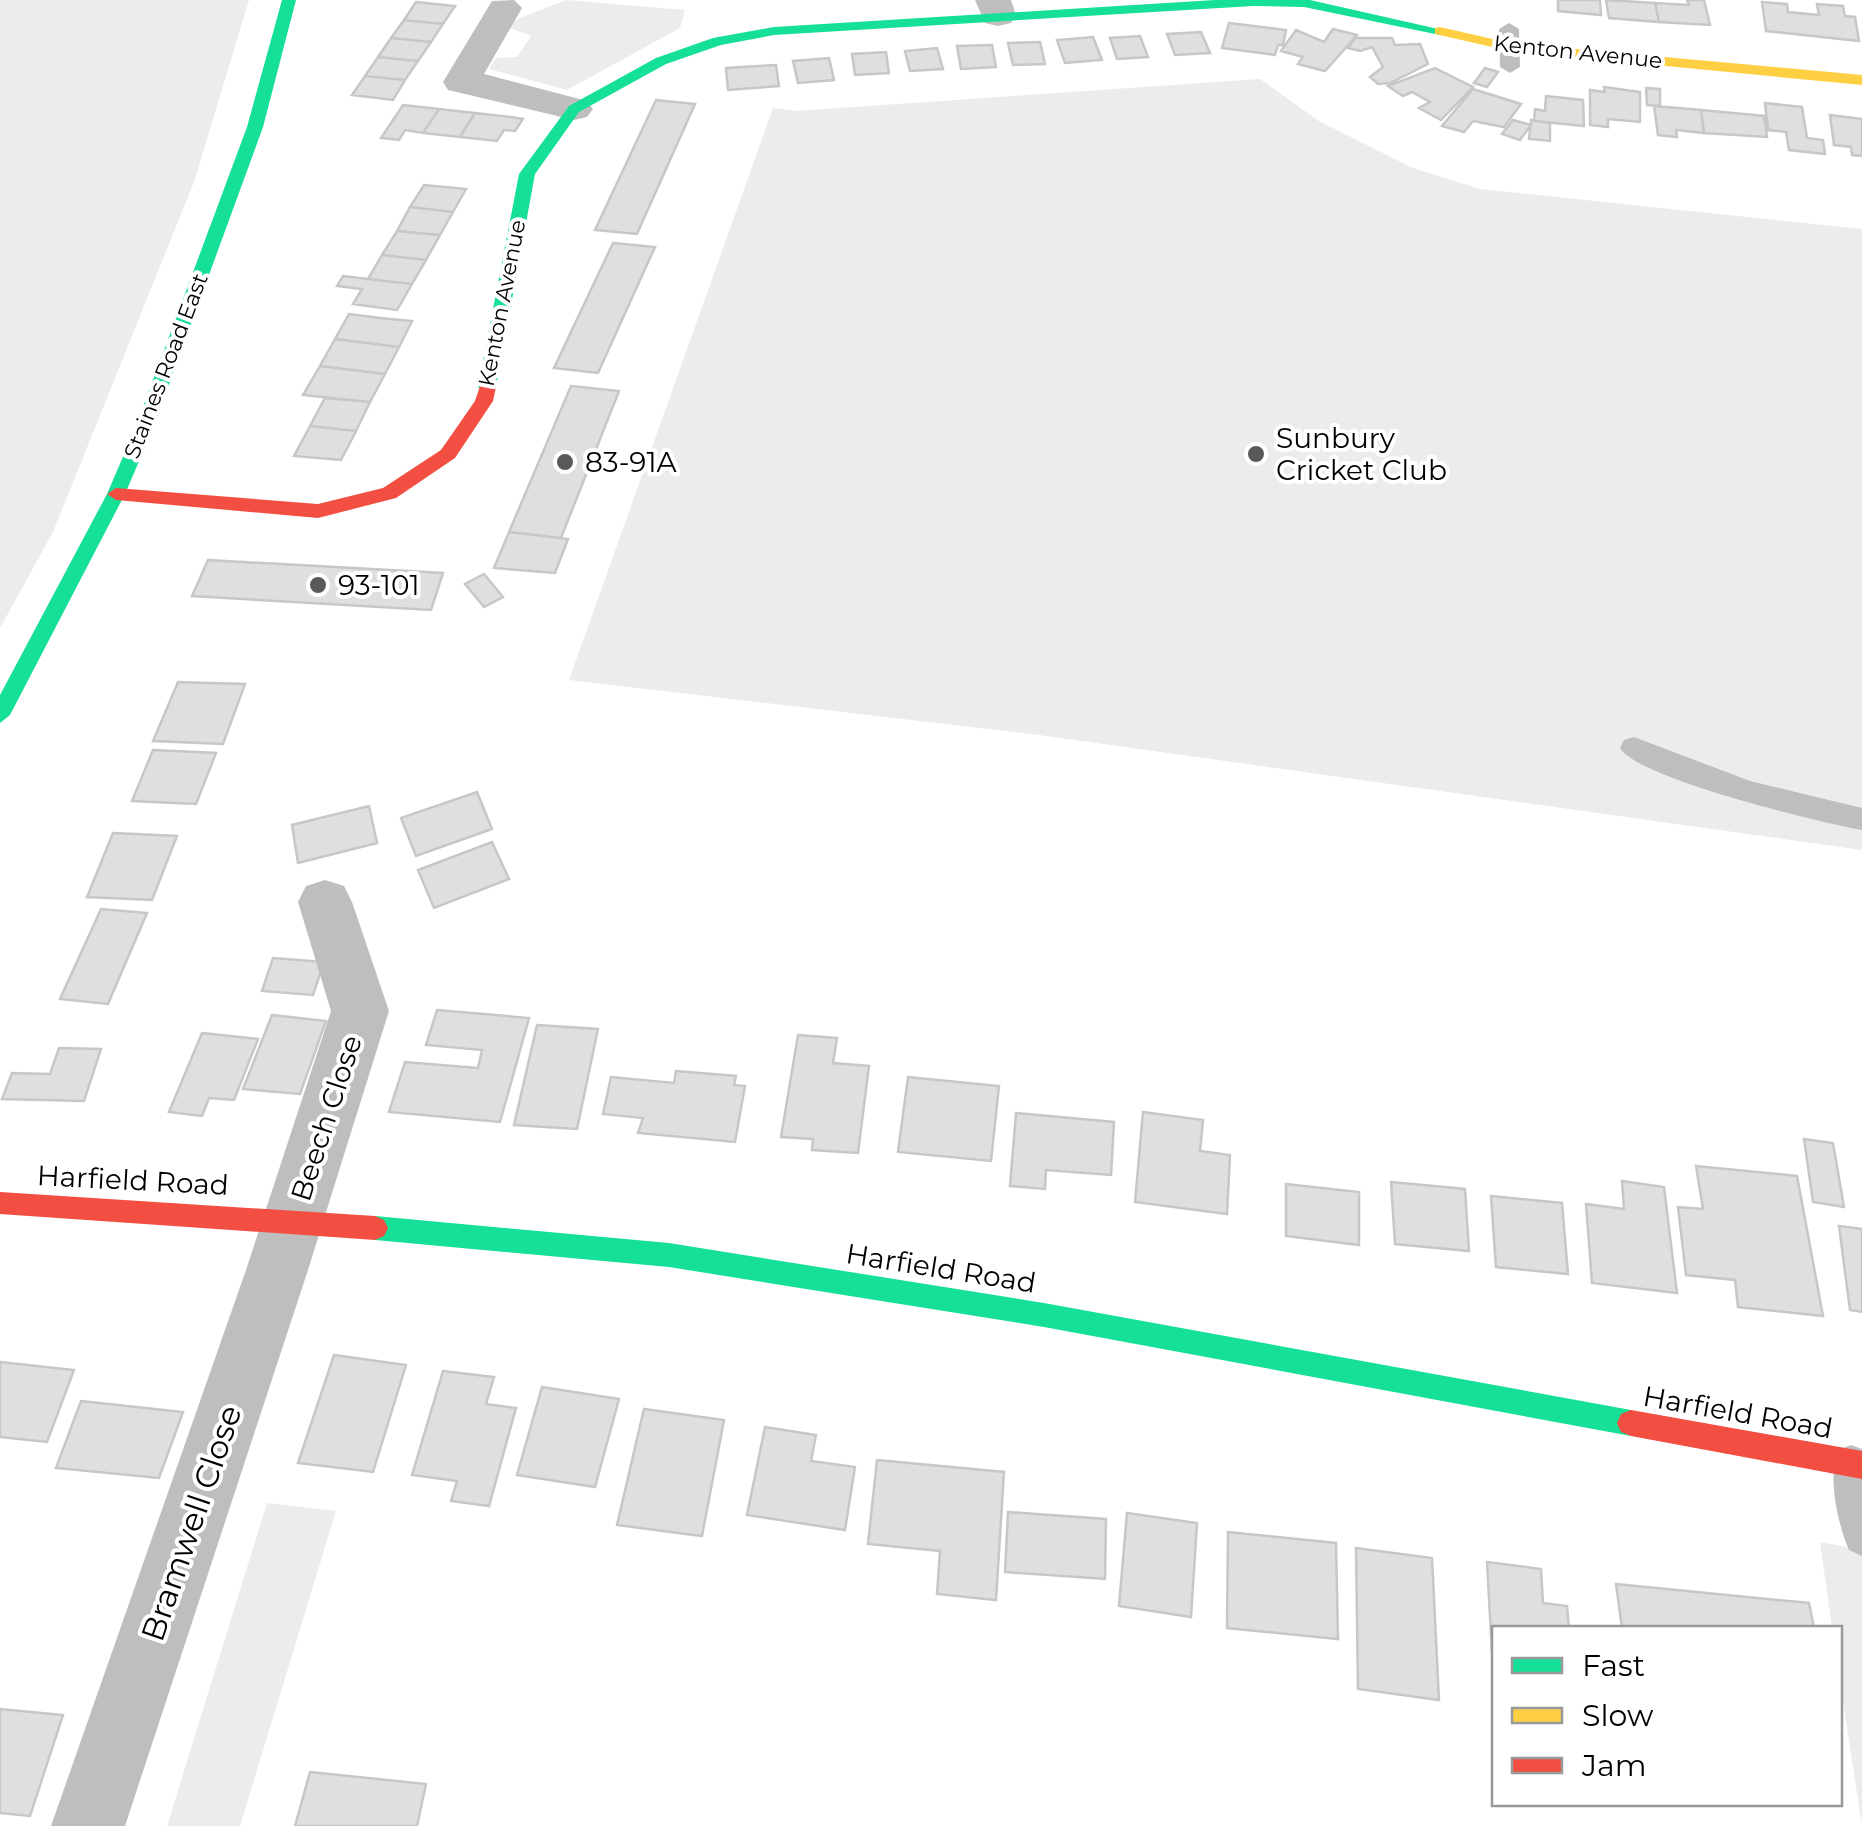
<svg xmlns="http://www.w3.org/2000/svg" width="1862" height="1826" font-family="Montserrat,sans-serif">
	<rect width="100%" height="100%" fill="#fff"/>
	<path fill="#ececec" d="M0,0H249L194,182L53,532L0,628Z
		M566,0L685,10L680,28L567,90L489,69L496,58L517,57L531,36L510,28L515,20Z
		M1260,79L1319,121L1413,168L1480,189L1862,229V850L1039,735L569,680L773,108L795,111Z
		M267,1503L336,1511L240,1826H167Z
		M1820,1542L1862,1550V1826L1840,1682V1628H1832Z"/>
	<path fill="#dfdfdf" stroke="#c7c7c7" stroke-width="2.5" d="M1558,0H1600L1601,15L1558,11Z
		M1606,0L1655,3L1659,22L1609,18Z
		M1687,0H1704L1710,25L1659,22L1655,3L1689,5Z
		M416,2L455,6L443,24L404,20Z
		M1762,2L1787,4L1788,12L1819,15L1817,4L1843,6L1845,16L1855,17L1859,41L1766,31Z
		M404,20L443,24L431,42L391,38Z
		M1229,23L1286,30L1283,45H1278L1275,55L1222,48Z
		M1333,29L1357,35L1325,71L1298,64L1303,57L1281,51L1296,30L1324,42Z
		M1201,32L1210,53L1175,55L1167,34Z
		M1140,36L1148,57L1117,59L1110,38Z
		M1093,37L1102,60L1065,63L1057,40Z
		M391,38L431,42L418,61L378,57Z
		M1355,38H1392L1395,45L1420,44L1428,64L1390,83L1378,84L1370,77L1383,67L1372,47L1360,51L1348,48Z
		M1040,42L1045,64L1013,65L1008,43Z
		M992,45L996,67L961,69L957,46Z
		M937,48L943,69L910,71L905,51Z
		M886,52L889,73L855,75L852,54Z
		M378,57L418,61L405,80L365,76Z
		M829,58L834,80L798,83L793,61Z
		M776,65L779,86L728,90L726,68Z
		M1435,68L1473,87L1441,120L1419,108L1430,102L1412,92L1403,96L1388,86Z
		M1485,68L1498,72L1487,87L1474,83Z
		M365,76L405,80L393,100L352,95Z
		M1604,87L1640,92V122L1608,119V127L1590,125V90L1605,92Z
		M1646,88L1660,89V106L1647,105Z
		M1473,89L1521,104L1504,127L1473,121L1464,132L1442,126Z
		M1546,96L1583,100L1584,126L1534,121L1535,109L1545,111Z
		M656,100L695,104L637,234L595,230Z
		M1765,103L1802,107L1807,138L1823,140L1825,154L1789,150L1786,132L1768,130Z
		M403,105L439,109L423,133L405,130L399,140L381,138Z
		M1654,106L1701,110L1704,133L1676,130L1677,137L1658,135Z
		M439,109L475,113L460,137L423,133Z
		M1701,110L1764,116L1767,137L1704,133Z
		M475,113L511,117L523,119L515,131L504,130L497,141L460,137Z
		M1830,115L1862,119V156L1852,155L1851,147L1834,145Z
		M1513,120L1531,125L1520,140L1502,134Z
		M1531,120L1550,123V141L1529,139Z
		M424,185L466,189L453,212L410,207Z
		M410,207L453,212L440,235L397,231Z
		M397,231L440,235L426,260L382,255Z
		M613,243L655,247L598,373L554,368Z
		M382,255L426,260L412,284L368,279Z
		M343,276L368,279L412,284L397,310L353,304L362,289L337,286Z
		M349,314L380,318L412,321L399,347L335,339Z
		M335,339L399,347L385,374L320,366Z
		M320,366L385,374L370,402L303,395Z
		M571,386L619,391L561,538L509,532Z
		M325,398L370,402L356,431L310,426Z
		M310,426L356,431L341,460L294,456Z
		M509,532L568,539L555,573L494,568Z
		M208,560L443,573L431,610L192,596Z
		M484,574L503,597L484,607L465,584Z
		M178,682L245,684L223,744L153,741Z
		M153,750L216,753L196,804L132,801Z
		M477,792L492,829L416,856L401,818Z
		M369,806L377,843L298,863L292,825Z
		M113,833L177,836L152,900L87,897Z
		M492,842L509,879L434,908L418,870Z
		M101,909L147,913L108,1004L60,999Z
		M273,958L324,962L313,995L262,991Z
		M437,1010L529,1018L500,1122L389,1112L405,1062L478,1068L482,1050L426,1045Z
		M272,1015L326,1021L300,1094L243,1089Z
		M537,1025L598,1029L577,1129L514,1125Z
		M202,1033L258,1039L234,1100L209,1098L202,1116L169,1112Z
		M798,1035L837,1038L833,1063L869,1066L858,1153L812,1150L813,1139L781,1137Z
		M59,1048L101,1049L84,1101L2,1099L12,1073L50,1074Z
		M676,1071L736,1076L734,1085L745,1086L735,1142L638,1133L643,1118L603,1114L611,1077L674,1083Z
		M908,1077L999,1086L991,1161L898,1152Z
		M1143,1112L1203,1120L1200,1151L1230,1155L1227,1214L1135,1202Z
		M1016,1113L1114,1122L1111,1175L1046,1170L1045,1189L1010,1186Z
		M1804,1139L1833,1143L1844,1207L1813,1202Z
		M1696,1166L1797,1176L1823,1316L1738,1307L1735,1280L1686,1275L1678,1207L1703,1209Z
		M1622,1181L1664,1187L1677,1293L1592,1283L1586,1204L1624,1209Z
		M1391,1182L1465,1189L1469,1251L1395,1244Z
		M1286,1184L1359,1192V1245L1286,1236Z
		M1491,1196L1562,1203L1568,1274L1496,1267Z
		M1839,1226L1862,1229V1312L1850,1310Z
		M334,1355L406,1365L373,1472L298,1463Z
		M0,1362L74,1370L47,1442L0,1437Z
		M443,1371L494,1377L486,1404L516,1408L489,1506L451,1501L457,1481L412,1475Z
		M542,1387L619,1399L595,1487L517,1475Z
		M81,1401L183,1412L159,1478L56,1468Z
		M644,1409L724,1420L702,1536L617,1525Z
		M765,1427L816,1435L811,1461L855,1467L845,1530L747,1515Z
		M877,1460L1004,1472L996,1600L937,1594L940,1551L868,1544Z
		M1008,1512L1106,1519L1105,1579L1005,1572Z
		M1127,1513L1197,1523L1191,1617L1119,1606Z
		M1228,1532L1336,1543L1338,1639L1227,1628Z
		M1356,1548L1432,1558L1439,1700L1358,1689Z
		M1487,1562L1541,1569L1543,1603L1567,1606L1569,1628H1494L1492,1653Z
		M1616,1584L1809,1603L1814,1628H1622Z
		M0,1709L63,1715L30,1816L0,1813Z
		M310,1772L426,1784L417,1826H295Z"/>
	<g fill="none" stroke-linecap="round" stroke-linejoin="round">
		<path fill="#bebebe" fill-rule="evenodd" d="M1509,23L1519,29L1520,67L1510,73L1500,67L1499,29Z
			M1634,737L1750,781L1862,808V830C1822,823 1636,778 1620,748L1624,740Z
			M1851,1445L1862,1449V1556L1849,1550C1838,1525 1827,1476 1838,1450Z"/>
		<path fill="#bebebe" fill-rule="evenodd" d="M514,0L522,8L484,74L587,101L593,109L587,117L574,120L461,93L448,90L443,82L492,1Z
			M975,0H1011L1016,15L1011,23L998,26L985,23Z
			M325,880L344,886L352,902L389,1011L308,1270L125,1826H51L246,1270L331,1011L298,902L306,886Z"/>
		<path fill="#16e098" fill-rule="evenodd" d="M282,0H296L263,127L152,431L125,494L10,715L0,723V695L107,494L134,431L247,127Z
			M1215,0H1310L1447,31L1440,35L1304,7L1253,6L774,35L721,45L666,64L579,112L535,174L496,387L487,393L478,387L519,174L569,106L656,58L713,38L774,27Z
			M375,1216L669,1243L1044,1303L1631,1410L1641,1414L1645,1423L1641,1432L1631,1436L1044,1327L669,1267L375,1240L366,1236L362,1228L366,1220Z"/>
		<path fill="#ffcf43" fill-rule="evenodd" d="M1440,27L1510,43L1862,75V85L1510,51L1435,34V28Z"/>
		<path fill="#f24e42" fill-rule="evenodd" d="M487,381L496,387L493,401L455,458L396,498L318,518L116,500L107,494L116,488L318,504L383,488L441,450L475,401L481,383Z
			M0,1192L375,1216L384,1220L388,1228L384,1236L375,1240L0,1214Z
			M1631,1410L1862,1451V1479L1631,1436L1621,1432L1617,1423L1621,1414Z"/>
	</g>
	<g fill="#595959" stroke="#fff" stroke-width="4">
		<circle cx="1256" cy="454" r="10"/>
		<circle cx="565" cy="462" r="10"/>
		<circle cx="318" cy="585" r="10"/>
	</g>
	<g text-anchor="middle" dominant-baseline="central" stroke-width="8" stroke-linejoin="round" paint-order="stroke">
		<g font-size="22" fill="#000" stroke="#fff">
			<text transform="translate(1578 52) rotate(6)">Kenton Avenue</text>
			<text transform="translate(502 303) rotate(-79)">Kenton Avenue</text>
			<text transform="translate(166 366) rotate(-69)">Staines Road East</text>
		</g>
		<g font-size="28" fill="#000" stroke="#fff" text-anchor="start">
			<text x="1276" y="438">Sunbury<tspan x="1276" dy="32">Cricket Club</tspan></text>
			<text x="585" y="462">83-91A</text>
			<text x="338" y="585">93-101</text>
		</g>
		<g font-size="28" fill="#000" stroke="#fff">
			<text transform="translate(326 1118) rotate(-72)">Beech Close</text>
			<text transform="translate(133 1180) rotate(3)">Harfield Road</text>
			<text transform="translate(941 1268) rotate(9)">Harfield Road</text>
			<text transform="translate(1738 1412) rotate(10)">Harfield Road</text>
		</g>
		<g font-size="32" fill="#000" stroke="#fff">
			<text transform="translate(191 1523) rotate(-71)">Bramwell Close</text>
		</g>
	</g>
	<rect x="1492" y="1626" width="350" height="180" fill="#ffffff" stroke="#999999" stroke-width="2.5"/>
	<rect x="1512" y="1658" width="50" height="15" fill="#16e098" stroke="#999999" stroke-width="2.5"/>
	<text x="1582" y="1676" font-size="30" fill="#000000">Fast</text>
	<rect x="1512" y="1708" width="50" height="15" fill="#ffcf43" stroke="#999999" stroke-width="2.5"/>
	<text x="1582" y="1726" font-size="30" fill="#000000">Slow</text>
	<rect x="1512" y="1758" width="50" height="15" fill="#f24e42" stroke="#999999" stroke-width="2.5"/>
	<text x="1582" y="1776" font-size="30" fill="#000000">Jam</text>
</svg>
